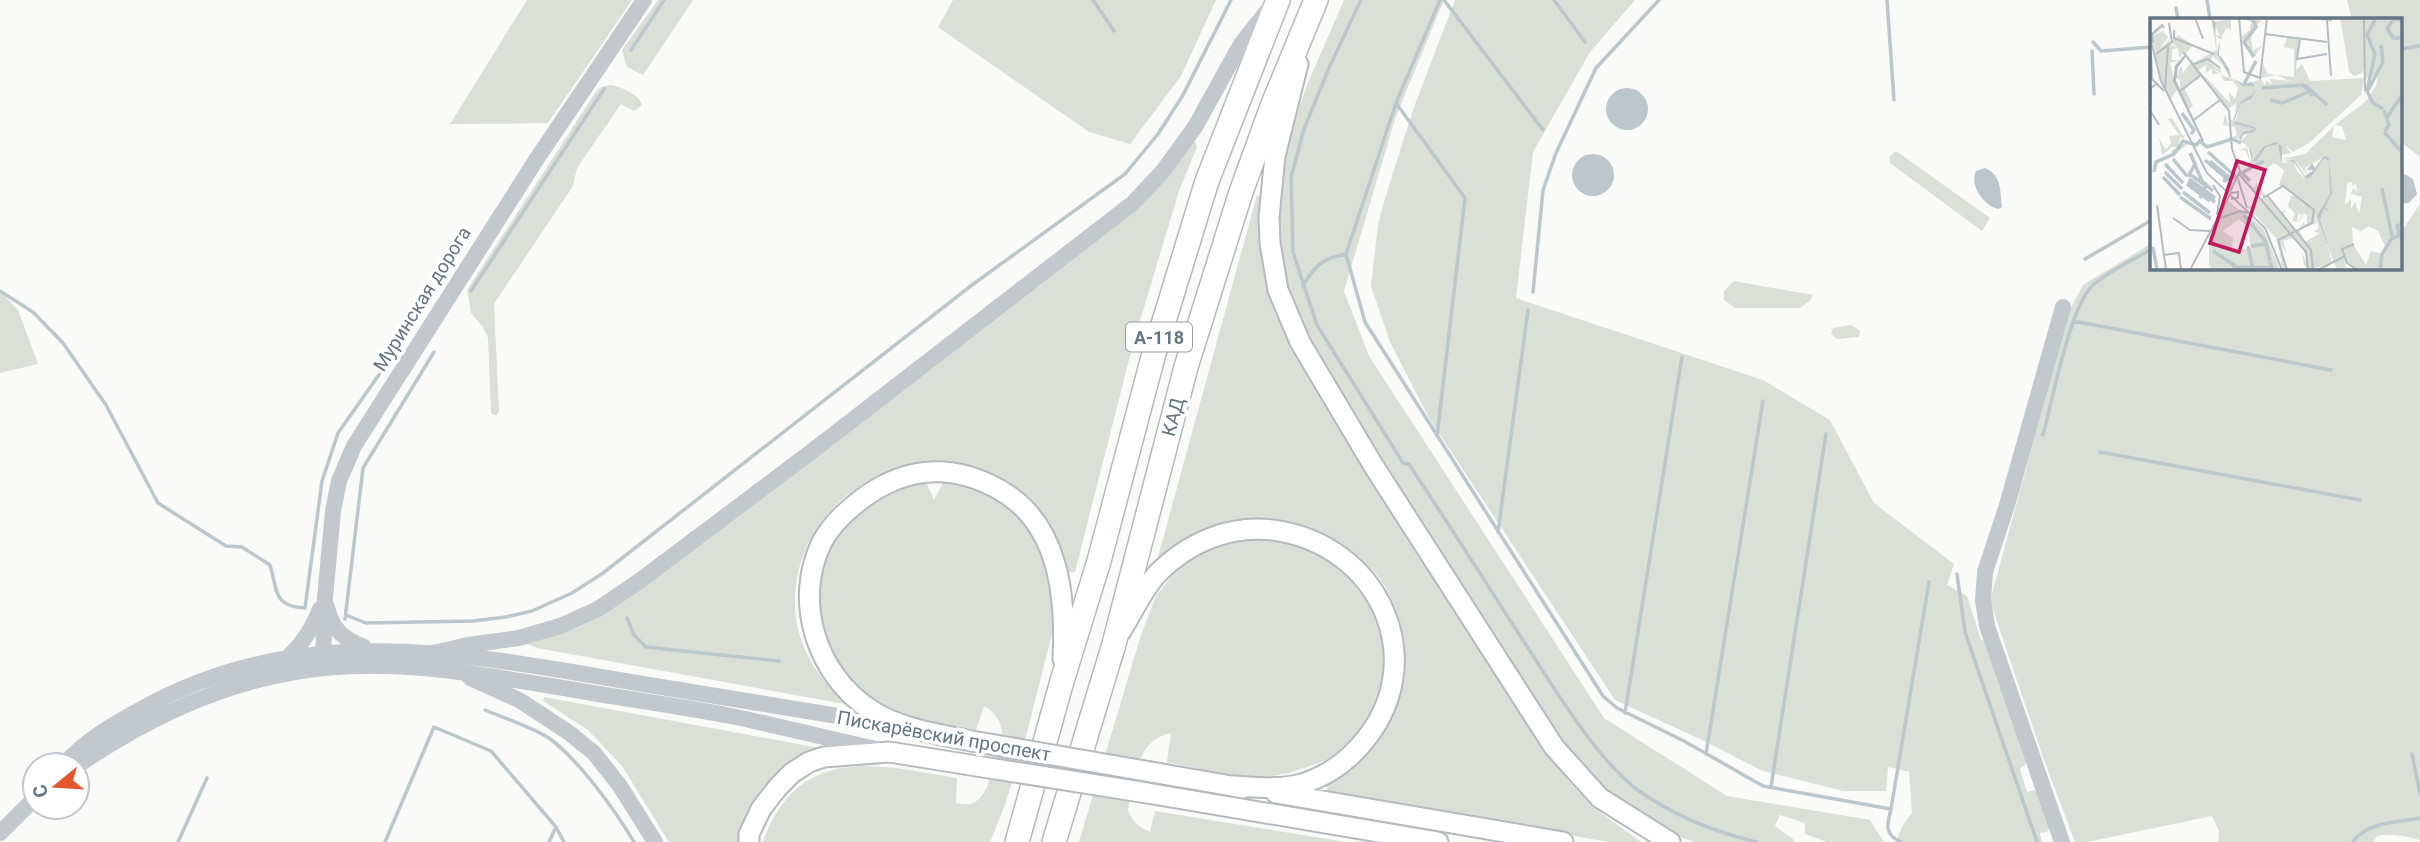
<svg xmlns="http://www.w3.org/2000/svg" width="2420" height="842" font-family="Roboto,sans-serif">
	<rect width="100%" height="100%" fill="#fafaf8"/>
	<path fill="#dadfd7" d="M527,0H632L548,123L450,124Z
		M658,0H693L643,75L627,67L622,50Z
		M953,0H1216L1181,76L1130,144L1089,132L938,27Z
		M1344,0H1444L1396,116L1344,291L1369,356L1604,718L1727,796L1870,820L1884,842H1827L1805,834V823L1780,815L1775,826L1794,840V842H1695L1671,834L1611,798L1562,746L1307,341L1284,290L1277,242L1276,199L1289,138L1307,85Z
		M1455,0H1635L1590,52L1533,152L1516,298L1763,380L1830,420L1874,503L1954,564L1947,585L1967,596L1981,640L1987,641L2027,757L2025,765L2020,769L2027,792L2035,790L2041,796L2051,825L2047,832L2040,833L2042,842H1896L1903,825L1912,813L1909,772L1888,767L1886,791H1843L1763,771L1702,740L1615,700L1429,418L1390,342L1371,286L1378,225L1386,195L1414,107Z
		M2347,0H2420V157L2401,142V19H2352Z
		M611,85C621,87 639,94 642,105L634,111L621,104L577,168L573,186L494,304L499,411L497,415H494L491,413L488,338L483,327L471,313L467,290L595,93L601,87Z
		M1191,142H1195L1197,147L1179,191L1133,344L1075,572L1066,573C1059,540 1048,525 1025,501C936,409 781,495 796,618C800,652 822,681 845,704L537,648L525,643L592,618L1072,260Z
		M1896,151L1990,218L1982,231L1890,163V156Z
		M1257,195L1261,198C1258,283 1278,323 1320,395L1547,754L1573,786L1594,808L1641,842H1609L1327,793V786C1337,779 1348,772 1357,764C1408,718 1419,635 1380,579C1371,566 1357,557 1344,547C1326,534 1287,519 1264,522C1254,523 1244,528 1234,531C1208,538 1182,544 1158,557Z
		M2420,204V840C2405,836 2392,833 2377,836L2373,842H2218L2219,831L2212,816L2087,842H2075L2044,760L1990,601L2069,311L2083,285L2152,243V268H2401V232Z
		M1734,281L1813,295L1810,301L1800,308H1735L1724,300V291Z
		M0,291L18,310L38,364L0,373Z
		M1852,325L1860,331L1859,337L1837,339L1831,334L1833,328Z
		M944,481L983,492L1007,504L1024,519L1050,565L1055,623L1027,732L1005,805L990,842H763C798,744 876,764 957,778L956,803C985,811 989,781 995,760C997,752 1002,741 1002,733C1002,722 993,710 984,706L976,730C958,727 939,726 923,721C894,712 865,697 844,675C828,658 823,639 820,617C810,543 856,494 926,482L934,500Z
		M1237,538L1292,539L1335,558L1367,597L1379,624L1385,646L1383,675L1376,702L1364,726L1343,752L1324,761L1289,773L1266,777L1236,776L1167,762L1171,733C1135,741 1135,779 1128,810C1132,822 1139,827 1150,832L1155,811L1346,842H1079L1141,635L1156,596L1173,575L1200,552Z
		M544,697L825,749L810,759L744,842H669L622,766L588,730L543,701Z"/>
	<path fill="#bbc7cb" d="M1606 109a21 21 0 1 1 42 0a21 21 0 1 1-42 0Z
		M1572 175a21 21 0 1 1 42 0a21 21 0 1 1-42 0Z
		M1985,168C2002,175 2000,191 2002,207L1998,209C1984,205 1969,186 1976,171Z
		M2401,172L2413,179L2417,194L2409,203H2401Z"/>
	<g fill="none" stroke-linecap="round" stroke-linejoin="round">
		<path stroke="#bbc7cb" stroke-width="3.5" d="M1093,0L1114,31
			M1361,0L1329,68L1304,129L1291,177L1293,252L1317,325L1403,463L1409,464C1449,525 1489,587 1528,648C1556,691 1595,756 1635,788C1670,814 1715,832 1756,842
			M1440,0L1396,103L1346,254L1365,322L1603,696L1617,708L1684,741L1763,786L1891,809C1887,824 1884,835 1901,842
			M1444,0L1543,130
			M1554,0L1585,42
			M1887,0L1894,100
			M2207,0L2210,19
			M2176,8L2178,19
			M2093,42L2101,51L2152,47
			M2401,49L2420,46
			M631,50L664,0
			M2092,51L2094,94
			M1396,103L1465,198L1437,436
			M2085,259L2152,220
			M1303,286C1315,265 1322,259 1346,254
			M0,291L33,312L63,343L106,405L158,503L226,546L242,547L270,565C278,592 273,606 305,608L322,481L338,433L421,315
			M471,291L604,89
			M1533,292L1543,190L1556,153L1596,68L1659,0
			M2073,321L2331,370
			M2043,435C2052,402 2070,307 2092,286C2108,271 2133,260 2152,249
			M2100,452L2360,500
			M1498,532L1528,310
			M1957,574L1965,632L2037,842
			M346,615L366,623L473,621L506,617L532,611L572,593L603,573L972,285L1125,174L1158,134L1183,95L1231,0
			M627,618L634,635L646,647L779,661
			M345,619L363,468L434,352
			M485,710C504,718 532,727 549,738C579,760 615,810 634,842
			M1625,713L1682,357
			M1706,754L1763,401
			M2412,754L2420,793
			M1771,787L1826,434
			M1891,809L1929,582
			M178,842L207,778
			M385,842L434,727L491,751L556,827L564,842
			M549,842L556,827
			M2353,842C2366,822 2398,822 2420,818"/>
		<g stroke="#b5babe" stroke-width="23">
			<path id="major" d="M1298,64L1275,156L1269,217L1270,243L1278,290L1300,342L1373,465L1554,747L1600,798L1670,842
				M1121,631C1133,612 1143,589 1158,573C1189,542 1229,525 1273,530C1380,544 1435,664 1359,747C1343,765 1324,777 1302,784C1280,790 1255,787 1233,786
				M972,741C938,734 900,729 871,710C816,675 793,600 822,542C830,527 841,516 853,506C899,467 949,461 1000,490C1060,524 1066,598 1063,659
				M1151,772L1243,788
				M1147,793L1438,842
				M1276,793L1563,842
				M749,842V834L761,809L778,787L792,773L809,762L824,757L889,752L964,764"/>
		</g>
		<g stroke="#b4b9bd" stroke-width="26">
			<path id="highway" d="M1017,842L1062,681L1099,561L1153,357L1207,181L1278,0
				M1054,842L1114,644L1186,367L1241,192L1273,104L1316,0"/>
		</g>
		<path stroke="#c3c8cc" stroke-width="16" d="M327,607C332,630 344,639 364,647
			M433,653L468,645L519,638L560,626L598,609L638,582L811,452L1133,203L1163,171L1195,127L1241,44L1268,10
			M287,658C303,643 312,629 320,609
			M323,663L325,598L333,511L339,481L354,446L536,160L644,0
			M470,678L519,700L568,732L594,753L620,786L655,842
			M64,765C85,740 117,722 145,707C303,621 463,653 631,682C718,696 805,711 892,725
			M77,766C141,722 217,685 295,672C386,656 479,674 569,689C625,699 681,706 736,717C783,727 830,739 876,749
			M0,833L35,798
			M2062,842L1987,626L1983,600L1985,572L2007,505L2063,307"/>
		<use href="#major" stroke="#fff" stroke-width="19"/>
		<use href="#highway" stroke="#fff" stroke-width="23"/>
		<g stroke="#b5babe" stroke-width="23" stroke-linecap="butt">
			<path id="major-bridge" d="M972,741L1151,772
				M964,764L1147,793"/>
		</g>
		<use href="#major-bridge" stroke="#fff" stroke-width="19"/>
	</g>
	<g text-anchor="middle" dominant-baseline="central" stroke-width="7" stroke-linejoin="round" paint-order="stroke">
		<rect fill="#fff" stroke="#939fa8" stroke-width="2" x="1126" y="322.5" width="66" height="29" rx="5"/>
		<g font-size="18" font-weight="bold" fill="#657683">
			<text x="1159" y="337">А-118</text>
		</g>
		<g font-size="19" fill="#657683" stroke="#fff">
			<text transform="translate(422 299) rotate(-58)">Муринская дорога</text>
			<text transform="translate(1173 417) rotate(-75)">КАД</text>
			<text transform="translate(944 736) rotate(10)">Пискарёвский проспект</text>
		</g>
	</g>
	<g transform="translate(2150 18)">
		<rect width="252" height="252" fill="#fafaf8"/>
		<path d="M91,0H106L115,6L109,4L101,20L103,33L112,27L105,38L97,24L93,26L92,18L100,12L101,3ZM190,0H252V252H209L195,242L196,252H187L170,199L182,245L159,252L154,247L151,233L156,244L157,237L144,219L133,223L137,236L130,226L138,252H133L127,221L98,189L114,180L96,165L105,170L106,166L131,194L136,192L133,197L147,214L153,205L157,207V197L154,195L149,204H148L152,197L148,196L147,204L142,203L145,196L138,188L141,178H147L129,167L134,152L124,145L116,151L103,150L95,132L89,133L97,129L100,142L103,143L101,131L91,123L99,114L89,120L78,121L87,117L85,109L73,107L75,96L78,106L81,101L85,106L90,86L85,97L86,85L78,91L51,56L35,71L43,88L39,91L43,99L30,75V62L26,60L31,48L33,55L41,45L34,34L29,40L28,30L22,31V42H29L20,45L27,72L20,81L9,54L2,17L9,9L16,7L3,18L13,13L18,19L9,32L19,22V17L20,27L28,29L22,25L24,20L29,21L26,19L28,17L43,27L36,36L44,45L66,32L62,4L81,1V12L76,10L71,22L65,6L67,36L80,60L93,68L111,61L115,67L116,63L122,66L120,61L140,63L126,57L111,60L113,46L118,56L144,59V31L134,29L137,19L149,21L146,52L152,46L160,63L214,60L211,77L159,125L143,134L135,127L141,135L131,137L130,132L131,143L134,145L144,144L147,154L156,161L175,138L155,150L158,157L144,142L131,141L155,136L184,108L182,119L196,122L192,108L185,107L216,83L226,68L228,57L215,61L214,48L213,55L204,58L199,53ZM63,38L78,51V60L71,56L74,63H83L88,70L85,81L79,74L80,85L49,52L56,47V55L62,50V56H68L64,51L71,55L70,48L67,51L60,42ZM202,164L203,169L206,165L207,174L203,170L201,176L212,179L209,196L205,184L201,191V181L195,187L197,165ZM165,197L169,210L164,214L170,215L155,224L149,212L166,205ZM219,208L228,213L236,230L232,236L221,233L216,247L203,226L202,209L211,213ZM22,100L35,121L31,119L28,126H38L17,142L23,131L31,129H22L13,137L12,135L9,120L16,132L21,125L19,118L29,117L18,101ZM73,179L113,210L130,252H62L60,246L59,252V217L63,218ZM89,201L98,209L101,230L82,232L83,220L73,213Z" fill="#dadfd7" fill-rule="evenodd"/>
		<path d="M61,0L66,5L65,16L70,19L69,37L73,41L79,51L81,60L94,66L101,64L105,68L104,75L101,81L91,85L84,103L105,109L106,112L102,115L93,116L91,123L101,131L103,143L113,129L125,124L132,128V143L144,142L155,158L164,152H157L162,145L165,150L173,139L176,138L179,141L182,175L175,190L180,194L174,191L170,201L187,252L167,198L180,176L179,143L174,140L161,159L156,161L144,144L131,143L128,126L116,129L106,143H102L99,130L89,121L93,114L105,111L85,106L83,102L91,83L103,76L105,68H93L80,59L67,36L70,21L65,16Z" fill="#bbc7cb"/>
		<path fill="none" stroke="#bbc7cb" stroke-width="3.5" d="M94,0L103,1L106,9L94,24L104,39M226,0L217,17L225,36L217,73L223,85L233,91M252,2L244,1L237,10L243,20H252M94,66L106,43M155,67L177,87M112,70L153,67L163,78M217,74L233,44L231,27M120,82L132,85L158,74M234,92L239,107L235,113M32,95L44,112L41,116M236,101L252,77M234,114L252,134M58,134L86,159L73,163M23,141L37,158M55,142L77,161M60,143L81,161M15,146L33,165M45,147L52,163L63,173M4,154L6,144L24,136L33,123L46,127L50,123L57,129L82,121L91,125M15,154L32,171M41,157L56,168L50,180M13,159L30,177M38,159L45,146L40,135M39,161L65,180M100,163L92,155L114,143M38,164L65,184M37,166L60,183M232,170L242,218M33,174L60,195M30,179L61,201M94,197L116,224M98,228L103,252M101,228L116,226L120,243M3,229L7,252M63,233L84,247V252M86,249L122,250L120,244M230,252L232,236L242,220L250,218L247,208L252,206"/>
		<path fill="none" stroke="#b5bdc2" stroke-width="2" d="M45,0L53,21M89,0L94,54L110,60L117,0M158,0L182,2M214,0L215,73M177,2L181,58M24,12V20L64,36M115,16L177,24M0,19L11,63L57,155L115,210L132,252M150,20L147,41L177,36M3,25L2,16L12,7L14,10M1,34L2,61L14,73M33,34L79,93L82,131L90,153L80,174M6,36L22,24L19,5M36,37L27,49L25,63L53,123L24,63L26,48ZM44,46L58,41L70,50M6,66L1,70L0,92L9,107M15,70L18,29M29,74L51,57M44,102L71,81M89,156L156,234L158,252M88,161L97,190M63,167L70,178L67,197M117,177L161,232L163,252M113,180L133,168L164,192L162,205L128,222L137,252M7,187L16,252M23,200L40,212L60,213M67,201L90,193L99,195M204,226L192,231L197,245L208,252M14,237L29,235L31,252M40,252L81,175L88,174V180L81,181M168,252L195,238"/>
		<path fill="#c2185b" fill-opacity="0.15" stroke="#c2185b" stroke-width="3.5" d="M87,143L115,152L89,234L60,225Z"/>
		<rect width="252" height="252" fill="none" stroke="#657683" stroke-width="3.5"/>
	</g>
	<g transform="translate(56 786) rotate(252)"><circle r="33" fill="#ffffff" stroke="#c1c8cd" stroke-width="2"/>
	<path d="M0-5L12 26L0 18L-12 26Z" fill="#e4572e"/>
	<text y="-10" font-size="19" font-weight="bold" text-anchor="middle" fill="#657683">С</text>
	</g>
</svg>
